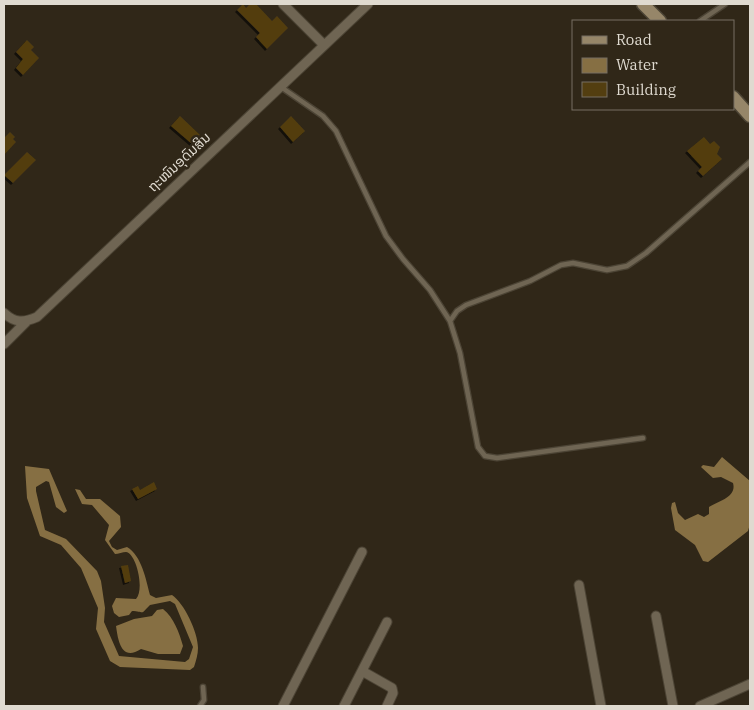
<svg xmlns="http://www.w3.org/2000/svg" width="754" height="710" font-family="'IBM Plex Serif','Noto Sans Lao',serif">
	<defs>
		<filter id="shadow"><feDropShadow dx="-2" dy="2" stdDeviation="0" flood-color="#0009"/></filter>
	</defs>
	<rect width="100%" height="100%" fill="#302718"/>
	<path fill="#866f43" d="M722,457L750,481V524L748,531L708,562L703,561L695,545L675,530L671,508L672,503L675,502L678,513L685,520L698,514L704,517L709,514V507C719,501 737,497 733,483L721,477L713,478L701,467L703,465L714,467Z
		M25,466L49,469L67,511L64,513L56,507L49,482L46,481L36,487V491L45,530L66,539L97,571L101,581L105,608L104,622L119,656L185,662L189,659L193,647L175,604L170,601L150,605C140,615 146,612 132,611L129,615L119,617L114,613L112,606L116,598L136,599C145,589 136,553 126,552C123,552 118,554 115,554L105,540L109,525L92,505L82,504L75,489L80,490L86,499H100L120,516L121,527L109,541L112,547L117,550L127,547C142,556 146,580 150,595L156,598L172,595C184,603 198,632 198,648C198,654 196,661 194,667L190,670L120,667L110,661L96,629L98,608L81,568L61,545L40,536L27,498Z
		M163,609C174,618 179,632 183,646L180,654H158L141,649C121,662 118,640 116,626L134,619L152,616L157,610Z"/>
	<path fill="#533e10" filter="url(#shadow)" d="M243,4L246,8L250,4H256L272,21L277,16L288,28L267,49L256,37L260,33L237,10Z
		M27,40L34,47L31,50L39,58L23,75L16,68L23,59L16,52Z
		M180,116L200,135L192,144L171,126Z
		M291,116L305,131L293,142L280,127Z
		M10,132L15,137L13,139L16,142L4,155V138Z
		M704,137L710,144L714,141L720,147L717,154L722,159L703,176L698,171L702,167L687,151Z
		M27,152L36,160L13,183L4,175Z
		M154,482L157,489L138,499L132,489L138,486L140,490Z
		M128,565L131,581L125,583L121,566Z"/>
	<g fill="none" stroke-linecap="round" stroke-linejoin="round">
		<g stroke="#4c4435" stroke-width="7">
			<path id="lane" d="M700,21L725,4
				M281,87L323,116L336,131L386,236L403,259L430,290L450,321L460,353L478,447L485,456L497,458L643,438
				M450,321L457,311L466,305L530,281L561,265L573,263L607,270L627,266L646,253L750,162
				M200,706L204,700L203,687"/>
		</g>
		<g stroke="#4c4435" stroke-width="11">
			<path id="street" d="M283,4L324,45
				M4,313C15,323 23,323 37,317L368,4
				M4,344L26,322
				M579,585L601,706
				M656,616L673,706
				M362,671L392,688L393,693L387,706
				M283,706L362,552
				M344,706L387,622
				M700,706L750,684"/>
		</g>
		<g stroke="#4c4435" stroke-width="15">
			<path id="secondary" d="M643,4L660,21
				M733,97L750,116"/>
		</g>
		<use href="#lane" stroke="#6f6553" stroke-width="4.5"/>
		<use href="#street" stroke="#6f6553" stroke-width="9"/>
		<use href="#secondary" stroke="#968669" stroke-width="12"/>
	</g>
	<g text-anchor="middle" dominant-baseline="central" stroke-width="5" stroke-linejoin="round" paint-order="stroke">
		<g font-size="14" fill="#dfdad0" stroke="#302718">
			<text transform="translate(179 162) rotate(-43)">ຖະໜົນອຸດົມສິນ</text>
		</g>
	</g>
	<rect width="754" height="710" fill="none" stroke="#dfdad0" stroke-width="10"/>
	<rect x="572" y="20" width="162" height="90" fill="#302718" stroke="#766f62"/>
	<rect x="582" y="36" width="25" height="8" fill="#968669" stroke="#766f62"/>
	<text x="616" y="45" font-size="15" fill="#dfdad0">Road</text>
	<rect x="582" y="58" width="25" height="15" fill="#866f43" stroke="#766f62"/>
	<text x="616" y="70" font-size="15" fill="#dfdad0">Water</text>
	<rect x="582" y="82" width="25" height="15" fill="#533e10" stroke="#766f62"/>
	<text x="616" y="95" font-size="15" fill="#dfdad0">Building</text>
</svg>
